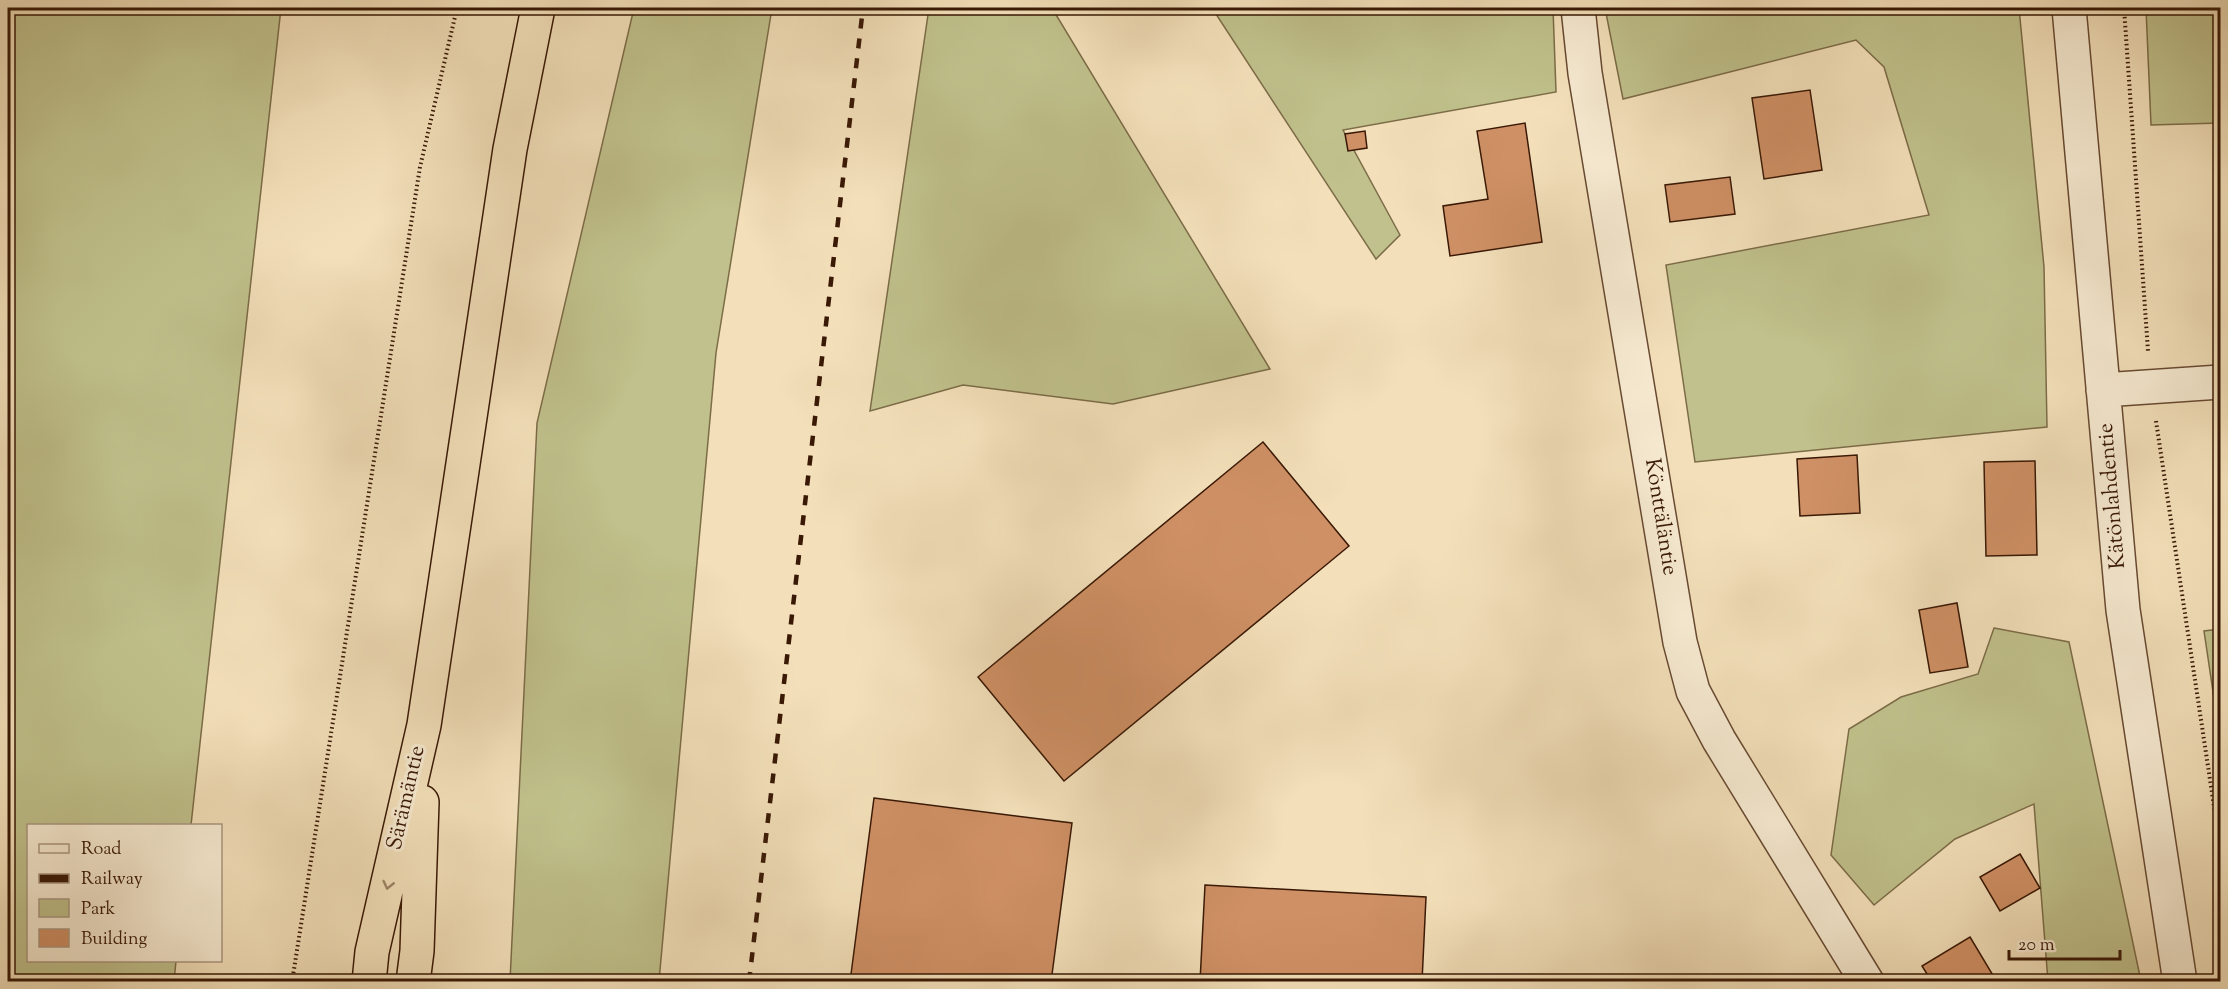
<svg xmlns="http://www.w3.org/2000/svg" width="2228" height="989" font-family="'Sorts Mill Goudy',serif">
	<rect width="100%" height="100%" fill="#f3e0ba"/>
	<filter id="stains"><feTurbulence type="fractalNoise" baseFrequency=".00333" numOctaves="4"/><feColorMatrix values="0 0 0 0 .2 0 0 0 0 .09 0 0 0 0 .02 0 0 0 .5 -.17"/></filter>
	<radialGradient id="worn" r=".72"><stop offset=".6" stop-color="#630" stop-opacity="0"/><stop offset="1" stop-color="#630" stop-opacity=".3"/></radialGradient>
	<path fill="#c0c18c" stroke="#7c6c48" stroke-width="1.5" d="M8,8H281L191,825L28,826V960L176,961L174,981H8Z
		M634,8H772L716,353L659,981H510L537,423Z
		M929,8H1052L1270,369L1113,404L963,385L870,411Z
		M1212,8H1553L1556,92L1343,130L1400,235L1376,259Z
		M1605,8H2019L2044,267L2047,427L1695,462L1666,265L1929,215L1884,67L1856,40L1623,99Z
		M2146,8H2220V123L2151,125Z
		M1994,628L2069,642L2141,981H2048L2034,804L1955,839L1874,905L1831,855L1849,729L1901,697L1978,674Z
		M2220,629V739L2204,631Z"/>
	<path fill="#cf9065" stroke="#391805" stroke-width="1.5" d="M1810,90L1822,170L1764,179L1752,98Z
		M1525,123L1542,242L1450,256L1443,206L1488,199L1477,131Z
		M1365,131L1367,148L1348,151L1345,134Z
		M1730,177L1735,214L1670,222L1665,185Z
		M1263,442L1349,546L1064,781L978,677Z
		M1857,455L1860,513L1800,516L1797,459Z
		M2035,461L2037,555L1986,556L1984,462Z
		M1957,603L1968,667L1930,673L1919,610Z
		M874,798L1072,823L1051,982H850Z
		M2020,854L2040,888L2000,911L1980,877Z
		M1205,885L1426,897L1422,982H1200Z
		M1970,937L1997,982H1932L1922,966Z"/>
	<g fill="none" stroke-linecap="round" stroke-linejoin="round">
		<g stroke="#684a32" stroke-width="36">
			<path id="minor" d="M1578,8L1585,73L1680,642L1693,691L1719,740L1867,982
				M2069,8L2123,610L2180,982
				M2103,390L2220,382"/>
		</g>
		<g stroke="#391805" stroke-width="36">
			<path id="trunk" d="M369,982L372,952L424,725L510,149L538,8
				M413,982L417,951L422,802"/>
		</g>
		<path stroke="#391805" stroke-width="4" stroke-dasharray="1.5 3" stroke-linecap="butt" d="M2124,8L2148,351
			M2156,421L2220,846
			M292,982L420,167L457,8"/>
		<use href="#minor" stroke="#f7ebd2" stroke-width="33"/>
		<use href="#trunk" stroke="#f3e0ba" stroke-width="33"/>
		<path stroke="#391805" stroke-width="4.5" stroke-dasharray="10 10" stroke-linecap="butt" d="M749,982L863,8"/>
	</g>
	<defs><path id="oneway-chevron" d="M-2-3.5L2.5 0L-2 3.5" fill="none" stroke-width="1.6" stroke-linecap="round" stroke-linejoin="round" transform="scale(1.5)"/></defs>
	<use stroke="#9f8669" href="#oneway-chevron" transform="translate(388 885) rotate(103)"/>
	<g text-anchor="middle" dominant-baseline="central" stroke-width="6" stroke-linejoin="round" paint-order="stroke">
		<g font-size="22" fill="#391805" stroke="#f7ebd2">
			<text transform="translate(2113 496) rotate(-95)">Kätönlahdentie</text>
			<text transform="translate(1660 517) rotate(81)">Könttäläntie</text>
			<text transform="translate(407 798) rotate(-77)">Särämäntie</text>
		</g>
	</g>
	<rect width="2228" height="989" fill="none" stroke="#f3e0ba" stroke-width="30"/>
	<rect x="9" y="9" width="2210" height="971" fill="none" stroke="#391805" stroke-width="3"/>
	<rect x="15" y="15" width="2198" height="959" fill="none" stroke="#391805" stroke-width="1.5"/>
	<rect x="27" y="824" width="195" height="138" fill="#f7ebd2" stroke="#ab9780" stroke-width="1.5"/>
	<rect x="39" y="844" width="30" height="9" fill="#f7ebd2" stroke="#ab9780" stroke-width="1.5"/>
	<text x="81" y="854" font-size="18" fill="#391805">Road</text>
	<rect x="39" y="874" width="30" height="9" fill="#391805" stroke="#ab9780" stroke-width="1.5"/>
	<text x="81" y="884" font-size="18" fill="#391805">Railway</text>
	<rect x="39" y="899" width="30" height="18" fill="#c0c18c" stroke="#ab9780" stroke-width="1.5"/>
	<text x="81" y="914" font-size="18" fill="#391805">Park</text>
	<rect x="39" y="929" width="30" height="18" fill="#cf9065" stroke="#ab9780" stroke-width="1.5"/>
	<text x="81" y="944" font-size="18" fill="#391805">Building</text>
	<path d="M2009 950v9h111v-9" fill="none" stroke="#391805" stroke-width="3"/>
	<text x="2018" y="950" font-size="18" fill="#391805" stroke="#f7ebd2" stroke-width="4.5" paint-order="stroke">20 m</text>
	<rect width="100%" height="100%" filter="url(#stains)"/>
	<rect width="100%" height="100%" fill="url(#worn)"/>
</svg>
